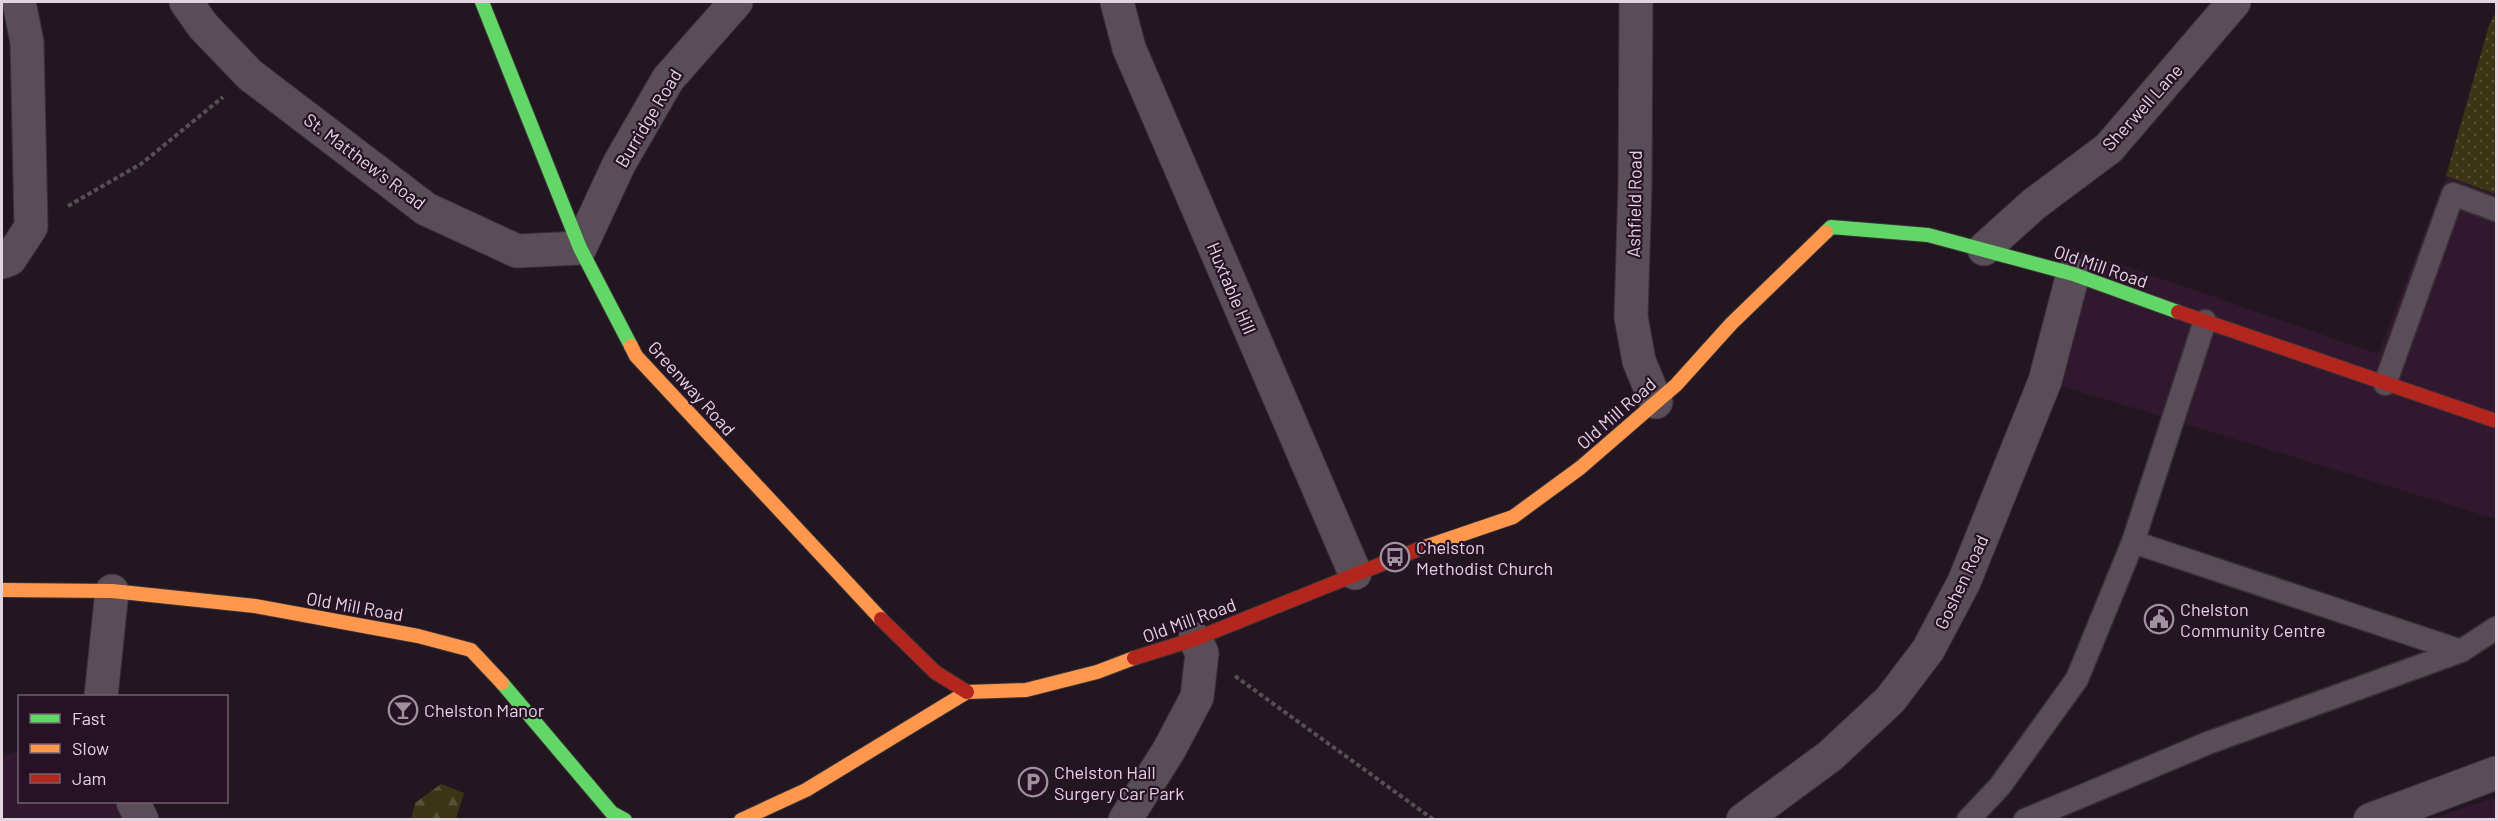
<svg xmlns="http://www.w3.org/2000/svg" width="2498" height="821" font-family="Barlow,sans-serif">
	<defs>
		<pattern id="grass-dots" width="8" height="8" patternUnits="userSpaceOnUse" patternTransform="scale(1.5)"><rect width="8" height="8" fill="#3b3516"/><path d="M2 2h.1M6 6h.1" fill="none" stroke="#575138" stroke-width="1.8" stroke-linecap="round"/></pattern>
		<pattern id="forest-firs" width="22" height="20" patternUnits="userSpaceOnUse" patternTransform="scale(1.5)"><rect width="22" height="20" fill="#3b3516"/><path d="M5 1l3.5 6h-7zM16 11l3.5 6h-7z" fill="#575138"/></pattern>
	</defs>
	<rect width="100%" height="100%" fill="#221721"/>
	<path fill="#31182e" d="M2446,176L2496,194V519L2045,381L2073,274L2082,251L2378,354Z
		M19,751L20,802H133L142,819H2V756Z
		M2496,797V819H2431Z"/>
	<path fill="url(#grass-dots)" d="M2496,12V194L2446,176L2489,25Z"/>
	<path fill="url(#forest-firs)" d="M441,784L464,793L456,819H411L415,803Z"/>
	<g fill="none" stroke-linecap="round" stroke-linejoin="round">
		<g stroke="#3a3239" stroke-width="25">
			<path id="lane" d="M2385,384L2453,194L2496,210
				M2133,542L2461,651
				M1968,820L2000,786L2077,679L2133,542L2205,321
				M2025,820L2208,743L2461,651L2496,628"/>
		</g>
		<g stroke="#3a3239" stroke-width="35">
			<path id="street" d="M186,2L203,26L250,75L426,209L517,251L580,248L619,164L668,79L736,2
				M1117,2L1129,48L1355,573
				M1636,2L1635,185L1631,317L1639,361L1656,402
				M1984,249L2034,204L2109,148L2234,2
				M2,262L10,259L31,227L27,42L19,2
				M101,696L112,591
				M133,802L142,820
				M1125,820L1169,750L1197,697L1202,653L1195,639
				M1743,820L1830,756L1890,700L1928,650L1964,582L2045,381L2073,274
				M2370,820L2496,773"/>
		</g>
		<g stroke="#3a3239" stroke-width="16">
			<path id="fast" d="M482,2L580,248L631,346
				M1826,232L1831,227L1928,235L2073,274L2178,312
				M502,683L612,813L625,820"/>
		</g>
		<g stroke="#3a3239" stroke-width="16">
			<path id="slow" d="M631,346L636,356L881,619
				M1419,549L1513,517L1580,468L1676,385L1731,324L1826,232
				M2,590L112,591L255,606L418,636L471,650L502,683
				M741,820L806,790L967,692L1026,690L1097,672L1134,658"/>
		</g>
		<g stroke="#3a3239" stroke-width="16">
			<path id="jam" d="M2178,312L2496,421
				M881,619L935,672L967,692
				M1134,658L1195,639L1419,549"/>
		</g>
		<path stroke="#574e56" stroke-width="4" stroke-dasharray="4.5 3" stroke-linecap="butt" d="M68,206L141,164L223,97
			M1235,676L1434,820"/>
		<use href="#lane" stroke="#594e57" stroke-width="22"/>
		<use href="#street" stroke="#594e57" stroke-width="33"/>
		<use href="#fast" stroke="#63d668" stroke-width="14"/>
		<use href="#slow" stroke="#ff974d" stroke-width="14"/>
		<use href="#jam" stroke="#b3261e" stroke-width="14"/>
	</g>
	<defs>
		<g id="bus-ring" transform="scale(1.5)"><circle r="9.5" fill="#271225" stroke="#9f929d" stroke-width="1.5"/><path d="M-5-6H5V4H4V6H2V4H-2V6H-4V4H-5ZM-3.5-4V0h7V-4ZM-3.5 1.2v1.5H-2V1.2ZM2 1.2v1.5H3.5V1.2Z" fill="#9f929d"/></g>
		<g id="civic-ring" transform="scale(1.5)"><circle r="9.5" fill="#271225" stroke="#9f929d" stroke-width="1.5"/><path d="M-.6-6.5H3V-4.5H.6V-3L4-1V1h2V6H-6V1h2V-1L-.6-3ZM-1.2 2.5V6h2.4V2.5Z" fill="#9f929d"/></g>
		<g id="bar-ring" transform="scale(1.5)"><circle r="9.5" fill="#271225" stroke="#9f929d" stroke-width="1.5"/><path d="M-6-5H6L.8 .8V4.5H3.5V6h-7V4.5H-.8V.8Z" fill="#9f929d"/></g>
		<g id="parking-ring" transform="scale(1.5)"><circle r="9.5" fill="#271225" stroke="#9f929d" stroke-width="1.5"/><path d="M-3.5-5.5H1a3.5 3.5 0 0 1 0 7H-1V5.5H-3.5ZM-1-3.4V-.6H.8a1.4 1.4 0 0 0 0-2.8Z" fill="#9f929d"/></g>
	</defs>
	<g fill-rule="evenodd">
		<use href="#bus-ring" x="1395" y="557"/>
		<use href="#civic-ring" x="2159" y="619"/>
		<use href="#bar-ring" x="403" y="710"/>
		<use href="#parking-ring" x="1033" y="782"/>
	</g>
	<g text-anchor="middle" dominant-baseline="central" stroke-width="4.5" stroke-linejoin="round" paint-order="stroke">
		<g font-size="18" fill="#e3d4e0" stroke="#271225">
			<text transform="translate(2142 107) rotate(-48)">Sherwell Lane</text>
			<text transform="translate(648 118) rotate(-59)">Burridge Road</text>
			<text transform="translate(365 161) rotate(37)">St. Matthew's Road</text>
			<text transform="translate(1634 204) rotate(-89)">Ashfield Road</text>
			<text transform="translate(2101 266) rotate(19)">Old Mill Road</text>
			<text transform="translate(1232 288) rotate(67)">Huxtable Hill</text>
			<text transform="translate(692 388) rotate(48)">Greenway Road</text>
			<text transform="translate(1616 413) rotate(-41)">Old Mill Road</text>
			<text transform="translate(1961 582) rotate(-65)">Goshen Road</text>
			<text transform="translate(355 606) rotate(10)">Old Mill Road</text>
			<text transform="translate(1189 620) rotate(-20)">Old Mill Road</text>
		</g>
		<g font-size="18" fill="#e3d4e0" stroke="#271225" text-anchor="start">
			<text x="1416" y="547">Chelston<tspan x="1416" dy="21">Methodist Church</tspan></text>
			<text x="2180" y="609">Chelston<tspan x="2180" dy="21">Community Centre</tspan></text>
			<text x="424" y="710">Chelston Manor</text>
			<text x="1054" y="772">Chelston Hall<tspan x="1054" dy="21">Surgery Car Park</tspan></text>
		</g>
	</g>
	<rect width="2498" height="821" fill="none" stroke="#e3d4e0" stroke-width="6"/>
	<rect x="18" y="695" width="210" height="108" fill="#271225" stroke="#726070" stroke-width="1.5"/>
	<rect x="30" y="714" width="30" height="9" fill="#63d668" stroke="#726070" stroke-width="1.5"/>
	<text x="72" y="725" font-size="18" fill="#e3d4e0">Fast</text>
	<rect x="30" y="744" width="30" height="9" fill="#ff974d" stroke="#726070" stroke-width="1.5"/>
	<text x="72" y="755" font-size="18" fill="#e3d4e0">Slow</text>
	<rect x="30" y="774" width="30" height="9" fill="#b3261e" stroke="#726070" stroke-width="1.5"/>
	<text x="72" y="785" font-size="18" fill="#e3d4e0">Jam</text>
</svg>
